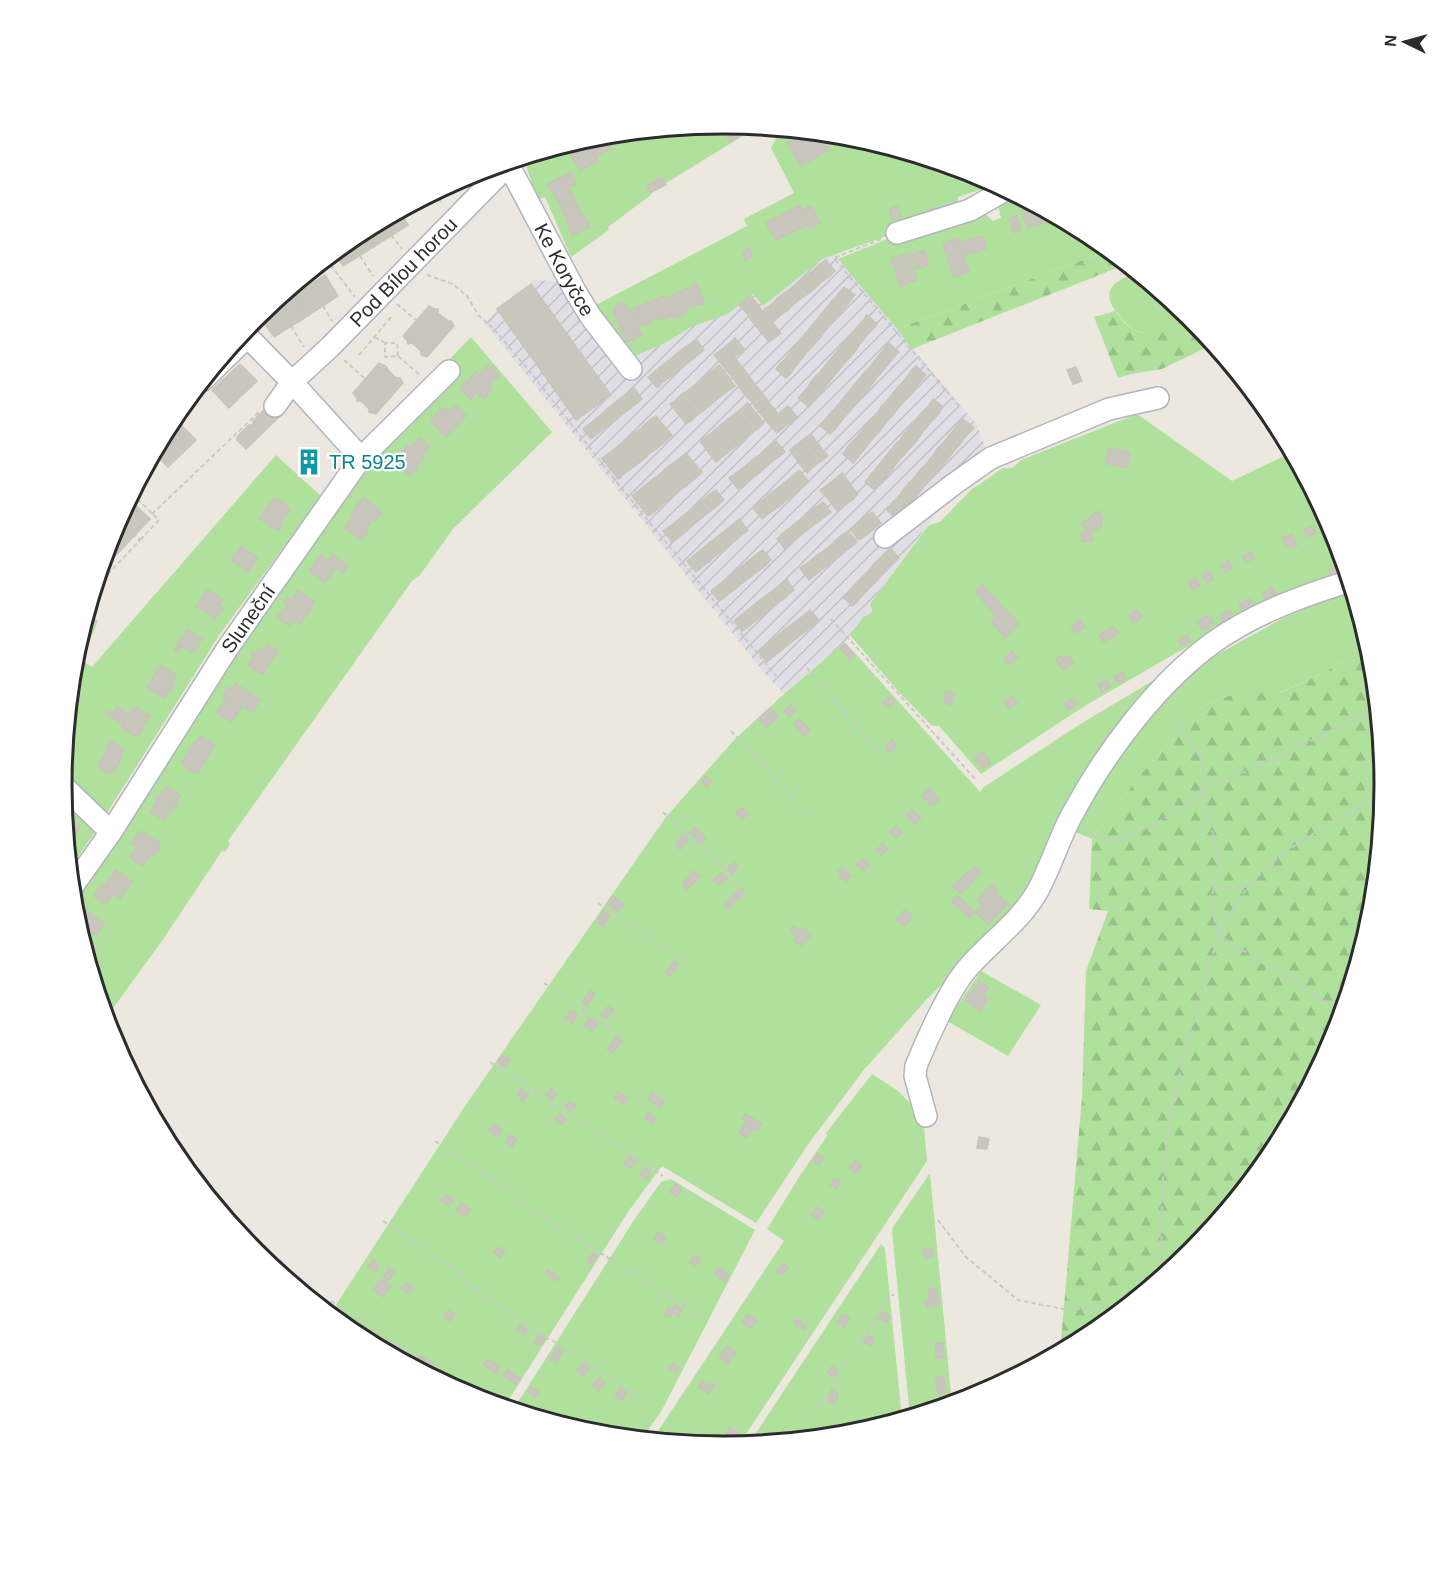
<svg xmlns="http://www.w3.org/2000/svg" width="1447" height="1570" font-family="Arial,sans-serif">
	<defs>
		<pattern id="industrial-furrows" width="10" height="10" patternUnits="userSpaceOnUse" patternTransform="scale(1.5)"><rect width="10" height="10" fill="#e1dfe6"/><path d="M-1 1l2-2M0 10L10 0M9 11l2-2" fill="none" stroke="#c1c0c5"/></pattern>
		<pattern id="forest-firs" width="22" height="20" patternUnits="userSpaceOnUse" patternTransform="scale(1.5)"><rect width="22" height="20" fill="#afe19d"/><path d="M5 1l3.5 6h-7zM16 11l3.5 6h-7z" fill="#97c187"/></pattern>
	</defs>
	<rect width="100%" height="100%" fill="#ede8df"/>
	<path fill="url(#industrial-furrows)" d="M834,254L977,425L985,447L870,604L873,613L850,635L845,642L784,694L764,673L485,323L497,309L531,284V280L558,281L576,269L601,314L633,357L665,343L691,327L728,314L753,294L763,306L822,259Z"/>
	<path fill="#afe19d" d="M724,123L759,126L650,193L651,195L608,227L609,230L571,257L545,197L537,200L524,159L528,156L595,136Z
		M781,129L830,133L833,138L844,135L853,136L977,174L998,184L958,197V211L822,259L763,306L753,294L728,314L691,327L665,343L633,357L596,305L747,226L744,219L794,193L771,148Z
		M1018,195L1092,235L1110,250L897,329L838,259L897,235L984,213L993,221L1001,218L997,202Z
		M1137,272L1192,317L1197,324C1181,329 1154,338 1137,331C1129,329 1124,321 1119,315C1099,292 1113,281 1137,272Z
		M471,337L552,432L453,529L420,575L412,581L228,841L230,844L225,852L222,851L162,941L106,1018L74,914L73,903L107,854L110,855L228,664L326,526L369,468L456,375L445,364Z
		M1137,414L1232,481L1292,452L1335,532L1348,576L1264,607L1176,653L1083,707L981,774L939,726H932L897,690L850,635L863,617L873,613L870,604L929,525L940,522L971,490L1003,468C1010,470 1016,466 1021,460Z
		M276,455L321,496L220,634L107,813L63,770L74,656L87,612L98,621L83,657L86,663L92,667Z
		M1353,590L1370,647L1315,677L1279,693H1237L1204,705L1140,775L1092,839L1071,830L1100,779L1167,695L1211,658L1285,617Z
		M845,642L980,792L984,787L1082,723L1154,680L1158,686L1028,897L996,932L927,999L863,1071L807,1146L756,1223L662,1166L628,1212L504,1407L470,1396L355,1335L330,1314L467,1103L666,817L735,739L784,694Z
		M63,801L95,832L70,868Z
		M981,971L1041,1005L1008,1056L947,1021Z
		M872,1074L897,1090L923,1116L927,1161L738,1446L723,1447L652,1440L784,1241L767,1229L799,1177L827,1136L826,1133Z
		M930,1173L952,1404L910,1417L892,1231L893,1227Z
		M671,1179L755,1230L662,1410L642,1439L594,1434L513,1410L636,1217L661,1182Z
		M881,1244L885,1248L902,1419L852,1434L748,1445Z"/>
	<path fill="url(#forest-firs)" d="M1110,250L1127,264L912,349L897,329Z
		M1115,311C1121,318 1127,328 1136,331C1151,337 1182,329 1197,324L1214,344L1162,369L1131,374L1118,378L1094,317Z
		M1370,647L1373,656L1385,785L1373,914L1335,1039L1274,1153L1191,1253L1091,1336L1060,1352L1082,1097L1086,971L1108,911L1089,909L1092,839L1140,775L1204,705L1237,693H1280L1315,677Z"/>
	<path fill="#c9c6bd" stroke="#c8c4b8" stroke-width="1.5" d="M733,129L737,137L730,142L725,133Z
		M814,132L821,133L830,150L800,166L787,142L797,137L799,140Z
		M624,133L626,136L610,146L604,135Z
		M604,135L612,148L596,157L585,139Z
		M585,139L598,161L580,171L566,146Z
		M924,157L942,163L937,167L935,165L927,171L920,162Z
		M571,172L576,184L569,187L576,202L562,209L547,184Z
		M662,177L666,185L658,189L654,182Z
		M654,182L658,189L650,193L646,186Z
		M576,202L590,227L572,236L562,209Z
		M800,205L803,210L811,206L820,223L810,228L808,225L775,240L766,223Z
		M1036,205L1050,212L1052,219L1028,228L1021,210Z
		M897,206L901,216L892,219L889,209Z
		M399,211L408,225L375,246L365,230Z
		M1016,216L1021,230L1014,233L1009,219Z
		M365,230L375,246L343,266L334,252Z
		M982,236L987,248L964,256L969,271L954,277L943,244L958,238L960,243Z
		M749,248L753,256L745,260L742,252Z
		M924,250L929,264L916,269L911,255Z
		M907,253L917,280L900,286L891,259Z
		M826,260L835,271L830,276L820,264Z
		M820,264L830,276L824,280L815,269Z
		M815,269L824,280L819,284L810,273Z
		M810,273L819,284L814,289L805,277Z
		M325,275L338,296L306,317L293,296Z
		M805,277L814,289L809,293L799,282Z
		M799,282L809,293L803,297L794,286Z
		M531,284L611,395L576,420L497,309Z
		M697,284L705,304L687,307L686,313L674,319L672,315L662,320L656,318L647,325L643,323L636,308L663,296L665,299Z
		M794,286L803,297L798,301L789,290Z
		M844,287L855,295L850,301L840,292Z
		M789,290L798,301L793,305L783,294Z
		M840,292L850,301L846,306L836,297Z
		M783,294L793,305L788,310L778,298Z
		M293,296L306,317L274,337L260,317Z
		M750,296L755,301L744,310L739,305Z
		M836,297L846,306L842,311L831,302Z
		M778,298L788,310L782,314L773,303Z
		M755,301L758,305L747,314L744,310Z
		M831,302L842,311L837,316L827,307Z
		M619,303L625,304L630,311L636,308L643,324L638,327L642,335L627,342L613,312L614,308Z
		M773,303L782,314L777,318L768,307Z
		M758,305L762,311L751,320L747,314Z
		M429,306L434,309H438V313L448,321H451L454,326L427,357L421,355V351L412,343L408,344L407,340L403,336Z
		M768,307L777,318L772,322L762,311Z
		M827,307L837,316L833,321L823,312Z
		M762,311L767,317L756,326L751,320Z
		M823,312L833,321L829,326L819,317Z
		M867,315L877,324L873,329L863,321Z
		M767,317L772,322L760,331L756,326Z
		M819,317L829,326L825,331L814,323Z
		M863,321L873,329L868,334L858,326Z
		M772,322L777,328L765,337L760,331Z
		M814,323L825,331L821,337L810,328Z
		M858,326L868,334L864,339L854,331Z
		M777,328L781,333L769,342L765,337Z
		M810,328L821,337L816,342L806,333Z
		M854,331L864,339L860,344L850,336Z
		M806,333L816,342L812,347L801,338Z
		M850,336L860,344L856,350L846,341Z
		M735,338L744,349L740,353L731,342Z
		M801,338L812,347L807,352L797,343Z
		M696,339L704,350L699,354L690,344Z
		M846,341L856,350L852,355L841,346Z
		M731,342L740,353L734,357L726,346Z
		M797,343L807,352L803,357L793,349Z
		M889,343L899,352L894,357L884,349Z
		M690,344L699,354L694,358L685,347Z
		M726,346L734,357L728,362L720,351Z
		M841,346L852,355L847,360L837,351Z
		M685,347L694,358L689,362L680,351Z
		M793,349L803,357L799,362L789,354Z
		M884,349L894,357L890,362L880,354Z
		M680,351L689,362L683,367L674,356Z
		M720,351L728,362L723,366L714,355Z
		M837,351L847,360L843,365L833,356Z
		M789,354L799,362L795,367L785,359Z
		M880,354L890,362L886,367L876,359Z
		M674,356L683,367L678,371L669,360Z
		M833,356L843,365L838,371L828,362Z
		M734,357L738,362L727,371L723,366Z
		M785,359L795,367L791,373L780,364Z
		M876,359L886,367L882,372L872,364Z
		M669,360L678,371L673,375L664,364Z
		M738,362L742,367L731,376L727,371Z
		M828,362L838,371L834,376L824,367Z
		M379,363L387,367L388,370L396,378H400L403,383L376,414L369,412V409L361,401H357V398L353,393Z
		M240,364L257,381L229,408L212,390Z
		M664,364L673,375L667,379L659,368Z
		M780,364L791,373L786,378L776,369Z
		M872,364L882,372L877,377L868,369Z
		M488,365L499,375L489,385L492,387L487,393L488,396L485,399L476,393L471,399L460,389L476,372L479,375Z
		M719,365L727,375L721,380L713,370Z
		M916,366L926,375L922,380L911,371Z
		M742,367L746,372L735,381L731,376Z
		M824,367L834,376L830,381L820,372Z
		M1076,367L1082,381L1073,384L1067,370Z
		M659,368L667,379L662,383L654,372Z
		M868,369L877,377L873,383L863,374Z
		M713,370L721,380L716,384L708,374Z
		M911,371L922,380L917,386L907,377Z
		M654,372L662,383L657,388L648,377Z
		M746,372L750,378L739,387L735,381Z
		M820,372L830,381L826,386L815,377Z
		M708,374L716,384L711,388L703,378Z
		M863,374L873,383L869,388L859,379Z
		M727,375L735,386L729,390L721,380Z
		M815,377L826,386L822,391L811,382Z
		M907,377L917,386L913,391L903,382Z
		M703,378L711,388L705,393L697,383Z
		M750,378L754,383L743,392L739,387Z
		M859,379L869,388L865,393L855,384Z
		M721,380L729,390L724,394L716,384Z
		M811,382L822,391L817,396L807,388Z
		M903,382L913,391L909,396L898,387Z
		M697,383L705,393L700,397L692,387Z
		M754,383L758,388L747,397L743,392Z
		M716,384L724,394L719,398L711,388Z
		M855,384L865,393L860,398L850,390Z
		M692,387L700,397L695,401L687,391Z
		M898,387L909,396L904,401L894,392Z
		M634,388L642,399L637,403L629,392Z
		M711,388L719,398L713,403L705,393Z
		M758,388L762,393L752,402L747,397Z
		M807,388L817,396L813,401L803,393Z
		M850,390L860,398L856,403L846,395Z
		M687,391L695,401L689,405L681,395Z
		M629,392L637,403L632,407L624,396Z
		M894,392L904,401L900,406L890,397Z
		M705,393L713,403L708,407L700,397Z
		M762,393L766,398L755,407L752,402Z
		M803,393L813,401L809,407L798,398Z
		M681,395L689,405L684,410L676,400Z
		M846,395L856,403L852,409L842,400Z
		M624,396L632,407L627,411L618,400Z
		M700,397L708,407L703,411L695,401Z
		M890,397L900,406L896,411L886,402Z
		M766,398L770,404L760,413L755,407Z
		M933,399L943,407L939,413L929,405Z
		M618,400L627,411L622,415L613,404Z
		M676,400L684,410L678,414L670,404Z
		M842,400L852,409L848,413L838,405Z
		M695,401L703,411L697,415L689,405Z
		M886,402L896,411L892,416L881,407Z
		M748,403L756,413L750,418L743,407Z
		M613,404L622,415L617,419L608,408Z
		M770,404L774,409L764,418L760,413Z
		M456,405L466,416L446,437L430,421L443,407L449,412Z
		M689,405L697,415L692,420L684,410Z
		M838,405L848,413L843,419L833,410Z
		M929,405L939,413L935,418L925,410Z
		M788,406L797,417L792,421L783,410Z
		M743,407L750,418L745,422L737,412Z
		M881,407L892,416L887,421L877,413Z
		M275,408L281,415L246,449L237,440V437L249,425H253V421L265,409Z
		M608,408L617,419L612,423L603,413Z
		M774,409L778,414L768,423L764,418Z
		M684,410L692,420L686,424L678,414Z
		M783,410L792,421L787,425L778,414Z
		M833,410L843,419L839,424L829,415Z
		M925,410L935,418L930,423L920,415Z
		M737,412L745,422L740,426L732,416Z
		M603,413L612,423L606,427L598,417Z
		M756,413L764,423L759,428L750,418Z
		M877,413L887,421L883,427L872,418Z
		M778,414L787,425L782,429L773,418Z
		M829,415L839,424L835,429L825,420Z
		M920,415L930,423L926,428L916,420Z
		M656,416L664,426L658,430L650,420Z
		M732,416L740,426L735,430L727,420Z
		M598,417L606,427L601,431L593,421Z
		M750,418L759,428L753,432L745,422Z
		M773,418L782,429L777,433L768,423Z
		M872,418L883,427L879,432L868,423Z
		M963,419L974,428L966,436L956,427Z
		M650,420L658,430L653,434L645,424Z
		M727,420L735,430L729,434L722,424Z
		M825,420L835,429L830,434L820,426Z
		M916,420L926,428L922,433L912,425Z
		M593,421L601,431L596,435L588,425Z
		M745,422L753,432L748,436L740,426Z
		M179,423L196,440L168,467L154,453L161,439Z
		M868,423L879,432L874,437L864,428Z
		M645,424L653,434L648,439L640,429Z
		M722,424L729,434L724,439L716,429Z
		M588,425L596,435L591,439L583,429Z
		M912,425L922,433L918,439L908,430Z
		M664,426L672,435L666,441L658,430Z
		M740,426L748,436L743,440L735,430Z
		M956,427L966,436L962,442L951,433Z
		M864,428L874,437L870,442L860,433Z
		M640,429L648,439L642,443L634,433Z
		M716,429L724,439L719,443L711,433Z
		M658,430L666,441L661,445L653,434Z
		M735,430L743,440L738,445L729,434Z
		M908,430L918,439L914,444L903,435Z
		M634,433L642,443L637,447L629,437Z
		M711,433L719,443L714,447L706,437Z
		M860,433L870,442L866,447L856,438Z
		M951,433L962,442L957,447L947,438Z
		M653,434L661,445L656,449L648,439Z
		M729,434L738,445L732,449L724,439Z
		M811,434L819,445L814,449L805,438Z
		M903,435L914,444L909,449L899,441Z
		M420,437L430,447L421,456L424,459L417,466V470L409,475L394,460L408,445L411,447Z
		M629,437L637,447L632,451L624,441Z
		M706,437L714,447L708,452L700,441Z
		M805,438L814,449L808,453L800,442Z
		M856,438L866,447L862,452L851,443Z
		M947,438L957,447L953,452L943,443Z
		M648,439L656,449L650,453L642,443Z
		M724,439L732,449L727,453L719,443Z
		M624,441L632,451L626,456L618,446Z
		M776,441L785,452L780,456L771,445Z
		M899,441L909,449L905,454L894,446Z
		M800,442L808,453L803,457L795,446Z
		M642,443L650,453L645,458L637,447Z
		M719,443L727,453L722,457L714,447Z
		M851,443L862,452L858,457L847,448Z
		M943,443L953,452L949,458L938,448Z
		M771,445L780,456L774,460L766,449Z
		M819,445L828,456L823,460L814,449Z
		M618,446L626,456L621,460L613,450Z
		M795,446L803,457L798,462L790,450Z
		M894,446L905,454L900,459L890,451Z
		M637,447L645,458L640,462L632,451Z
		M714,447L722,457L716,462L708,452Z
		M847,448L858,457L853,463L843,454Z
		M938,448L949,458L944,463L934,454Z
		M1109,448L1130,452L1127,468L1105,463Z
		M766,449L774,460L769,464L761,454Z
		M814,449L823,460L817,464L808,453Z
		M613,450L621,460L616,464L608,454Z
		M632,451L640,462L635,466L626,456Z
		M890,451L900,459L896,464L886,456Z
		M686,453L694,463L688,468L680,458Z
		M808,453L817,464L812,468L803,457Z
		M608,454L616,464L610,469L602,458Z
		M761,454L769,464L764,469L755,458Z
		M934,454L944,463L940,468L930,459Z
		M626,456L635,466L629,470L621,460Z
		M886,456L896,464L892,470L882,461Z
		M803,457L812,468L807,473L798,462Z
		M680,458L688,468L683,472L675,462Z
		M755,458L764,469L759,473L750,462Z
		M930,459L940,468L936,473L926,464Z
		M621,460L629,470L624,474L616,464Z
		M882,461L892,470L888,475L878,466Z
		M675,462L683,472L677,476L669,466Z
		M750,462L759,473L754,477L745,466Z
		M694,463L702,472L696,478L688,468Z
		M616,464L624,474L619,479L610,469Z
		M926,464L936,473L932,478L921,469Z
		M669,466L677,476L672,480L664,470Z
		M745,466L754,477L749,481L740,470Z
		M878,466L888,475L884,480L873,472Z
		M688,468L696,478L691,482L683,472Z
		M921,469L932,478L927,483L917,474Z
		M664,470L672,480L667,485L659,475Z
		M740,470L749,481L743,485L735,474Z
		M799,470L809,482L803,486L794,475Z
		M683,472L691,482L686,486L677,476Z
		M873,472L884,480L879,485L869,477Z
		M842,473L850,484L845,488L836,478Z
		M735,474L743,485L738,489L729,478Z
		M917,474L927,483L923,488L913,479Z
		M659,475L667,485L661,489L653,479Z
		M794,475L803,486L798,491L789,479Z
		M677,476L686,486L680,490L672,480Z
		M869,477L879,485L875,490L865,482Z
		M836,478L845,488L839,492L831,482Z
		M653,479L661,489L656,493L648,483Z
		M789,479L798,491L793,495L784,483Z
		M913,479L923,488L919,493L908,484Z
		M672,480L680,490L675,495L667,485Z
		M831,482L839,492L834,496L826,486Z
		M648,483L656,493L651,497L643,487Z
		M784,483L793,495L788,499L779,487Z
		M850,484L858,494L853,499L845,488Z
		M908,484L919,493L915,498L904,489Z
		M667,485L675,495L670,499L661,489Z
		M826,486L834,496L829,500L820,490Z
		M643,487L651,497L646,502L637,492Z
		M779,487L788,499L783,503L774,491Z
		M845,488L853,499L848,503L839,492Z
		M661,489L670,499L664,503L656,493Z
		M904,489L915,498L910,503L900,495Z
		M716,490L724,500L718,505L710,494Z
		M774,491L783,503L778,507L768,495Z
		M637,492L646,502L640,506L632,496Z
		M839,492L848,503L842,507L834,496Z
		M656,493L664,503L659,508L651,497Z
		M710,494L718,505L713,509L705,498Z
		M768,495L778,507L772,511L763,500Z
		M900,495L910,503L906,509L896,500Z
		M834,496L842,507L837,511L829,500Z
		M364,497L382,513L375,522L372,520L366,528L369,530L362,540L345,528L352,518L350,516L355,510L354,508Z
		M651,497L659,508L654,512L646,502Z
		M274,498L279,501H282L290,510L280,523L283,524L278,531L259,518Z
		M705,498L713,509L708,513L699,502Z
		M763,500L772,511L767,515L758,504Z
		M896,500L906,509L902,514L891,505Z
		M132,502L150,519L120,551L109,541L122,512Z
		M646,502L654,512L648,516L640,506Z
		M699,502L708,513L703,517L694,507Z
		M823,502L831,512L826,516L818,506Z
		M758,504L767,515L762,519L753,508Z
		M891,505L902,514L897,519L887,510Z
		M818,506L826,516L821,520L812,510Z
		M694,507L703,517L698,521L689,511Z
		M812,510L821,520L815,524L807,514Z
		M689,511L698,521L693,525L684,515Z
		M1098,511L1103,517L1101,527L1098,530H1086L1081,524Z
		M872,512L881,523L875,528L866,516Z
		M807,514L815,524L810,528L802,518Z
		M684,515L693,525L688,530L679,519Z
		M866,516L875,528L870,532L861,521Z
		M802,518L810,528L805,532L797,522Z
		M679,519L688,530L683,534L674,523Z
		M739,519L748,530L742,535L733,524Z
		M861,521L870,532L865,536L856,524Z
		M797,522L805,532L800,536L792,526Z
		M674,523L683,534L678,538L669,527Z
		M733,524L742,535L737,539L728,528Z
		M856,524L865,536L859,540L850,529Z
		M792,526L800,536L795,540L787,530Z
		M1312,526L1316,533L1308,537L1304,529Z
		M669,527L678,538L672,542L663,531Z
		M728,528L737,539L732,543L723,532Z
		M787,530L795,540L790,544L782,534Z
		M848,531L857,542L851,547L842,535Z
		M1091,531L1092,541L1082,542L1081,532Z
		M723,532L732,543L727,547L718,536Z
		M782,534L790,544L785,549L777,539Z
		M1292,534L1297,546L1293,548L1292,545L1287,547L1282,538Z
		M842,535L851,547L846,551L837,539Z
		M718,536L727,547L722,551L713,540Z
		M837,539L846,551L841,555L832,544Z
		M713,540L722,551L716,555L708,544Z
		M109,541L120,551L100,571Z
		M708,544L716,555L711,560L702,549Z
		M832,544L841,555L836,559L827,548Z
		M241,546L258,558L248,572L231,560Z
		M827,548L836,559L831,563L822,552Z
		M890,548L899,558L894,563L884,554Z
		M702,549L711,560L706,564L697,553Z
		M763,550L771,560L766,565L757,554Z
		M822,552L831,563L825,567L816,556Z
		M1251,552L1254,559L1245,562L1243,556Z
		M697,553L706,564L701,568L692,557Z
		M332,554L348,566L343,573L336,568L325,583L309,571L320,555L328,561Z
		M757,554L766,565L761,569L752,558Z
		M884,554L894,563L889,568L879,559Z
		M816,556L825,567L820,571L811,560Z
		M692,557L701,568L696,572L687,561Z
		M752,558L761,569L755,573L747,562Z
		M879,559L889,568L884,573L874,564Z
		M811,560L820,571L815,575L806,564Z
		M1229,561L1232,569L1225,572L1221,564Z
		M747,562L755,573L750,577L742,566Z
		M806,564L815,575L809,580L800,568Z
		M874,564L884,573L879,578L870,569Z
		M742,566L750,577L745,581L737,570Z
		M1337,567L1339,573L1331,576L1328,570Z
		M870,569L879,578L875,583L865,574Z
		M737,570L745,581L740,585L732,574Z
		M1209,571L1213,579L1206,583L1202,574Z
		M732,574L740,585L735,589L727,578Z
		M865,574L875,583L870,587L861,578Z
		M1196,577L1200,586L1192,590L1188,582Z
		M727,578L735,589L730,593L721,583Z
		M861,578L870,587L866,592L856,583Z
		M787,580L794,590L789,594L781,584Z
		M721,583L730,593L725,597L716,587Z
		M856,583L866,592L861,597L852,588Z
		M781,584L789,594L784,599L776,588Z
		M982,585L1019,624L1005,638L993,624V620L996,616L975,592Z
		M716,587L725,597L719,601L711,591Z
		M776,588L784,599L779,602L771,592Z
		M852,588L861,597L857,602L847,593Z
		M1272,588L1276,594L1266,599L1263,593Z
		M207,589L223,600L219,605L223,608L215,619L196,606Z
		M298,590L315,602L300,624L294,620L290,626L277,617L288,605L284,602L287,597L292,600Z
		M771,592L779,602L774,607L765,596Z
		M847,593L857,602L852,606L843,597Z
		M765,596L774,607L769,611L760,600Z
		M1250,599L1253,606L1245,610L1244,608H1241L1239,604Z
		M760,600L769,611L763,615L755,604Z
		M755,604L763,615L758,619L750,608Z
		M750,608L758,619L753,623L745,612Z
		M810,610L819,620L814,625L805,614Z
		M1137,610L1142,617L1134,623L1129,615Z
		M1229,610L1233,617L1223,622L1220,616Z
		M745,612L753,623L748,627L740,616Z
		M805,614L814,625L809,629L800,618Z
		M1209,615L1214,624L1205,629L1204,627L1201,628L1197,621Z
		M740,616L748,627L742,631L734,621Z
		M800,618L809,629L803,633L795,622Z
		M1080,620L1085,627L1075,633L1071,626Z
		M795,622L803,633L798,637L790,626Z
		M790,626L798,637L793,641L784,630Z
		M1113,626L1118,633L1104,643L1099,635Z
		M187,629L202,639L193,653L181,646L178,652L174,650Z
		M784,630L793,641L788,645L779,634Z
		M779,634L788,645L783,649L774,638Z
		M1187,635L1190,642L1181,646L1178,640Z
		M774,638L783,649L778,653L769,642Z
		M769,642L778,653L773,657L764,646Z
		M268,644L278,651L262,675L248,665L253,657L251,655L253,652L255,654L260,648L264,650Z
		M845,644L855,656L850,660L840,648Z
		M764,646L773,657L767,662L758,651Z
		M1012,651L1018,657L1009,665L1004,659Z
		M1061,656L1064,659L1069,656L1074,662L1063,670L1055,660Z
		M160,665L176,675L171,685L174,687L164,698L147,688Z
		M1122,672L1126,678L1118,684L1114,677Z
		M1106,680L1110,687L1101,692L1098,684Z
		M235,683L260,700L252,713L242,706L232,722L217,713L226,698L223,696L228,687L232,689Z
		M946,691L954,693L952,705L944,703Z
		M889,696L895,702L889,708L883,701Z
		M1013,696L1017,703L1008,709L1004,702Z
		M1073,698L1077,705L1068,710L1064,703Z
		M791,705L796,711L789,717L784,711Z
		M117,707L128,714L132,713L135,707L150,716L137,737L122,728L124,725L107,715L109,711L113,713Z
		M770,708L778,717L766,728L758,719Z
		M799,719L810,730L804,736L794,724Z
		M200,736L215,745L198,773L190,771L181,763L194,742L196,743Z
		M892,740L897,746L890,752L885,747Z
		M110,741L124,750L120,757L122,758L112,774L109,772L105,773L98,765L108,750L105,748Z
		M983,752L991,763L983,768L975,757Z
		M705,776L712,781L707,787L701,781Z
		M166,787L180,795L176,801L178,806L172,808L164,820L150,812L157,801L156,796L161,795Z
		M929,788L939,800L933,806L922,796Z
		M741,807L748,813L742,820L736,813Z
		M912,809L921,818L915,824L906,815Z
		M65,816L71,820L74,819L79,829L68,849Z
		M896,826L902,833L896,838L890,832Z
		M695,827L706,838L701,844L690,833Z
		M139,831L160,843L159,849L156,853L150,855L143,866L130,858L137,847L131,844Z
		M683,835L688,840L680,850L675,845Z
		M883,843L888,849L881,855L876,850Z
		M863,859L870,864L864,871L857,865Z
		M734,862L738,867L732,874L727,869Z
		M975,866L981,872L964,892L962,890L960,893L953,886Z
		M842,868L851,876L846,882L839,876L841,874L838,872Z
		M116,870L132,882L120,899L112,894L106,904L94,896L101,885L104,887Z
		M693,871L700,876L687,890L683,886L686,884L684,882Z
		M721,873L727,878L720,885L714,880Z
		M992,884L998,890L996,892L1007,904L988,924L975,912L982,905L977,900Z
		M741,888L745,892L728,909L724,905Z
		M957,895L975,912L970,918L951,901Z
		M612,896L624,903L618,912L607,904Z
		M85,909L104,923L96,935L93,933L84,946L76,917Z
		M904,910L913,916L905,926L896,921Z
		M603,911L610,916L603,926L596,922Z
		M794,926L800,931L803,928L811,935L801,946L794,940L797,936L790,931Z
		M674,961L679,964L670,976L665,973Z
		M979,981L989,988L983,996L988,999L980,1011L965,1001Z
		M590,990L595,994L587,1006L582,1003Z
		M608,1006L614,1010L606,1019L601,1016Z
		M571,1010L577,1014L572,1023L565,1019Z
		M589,1018L598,1024L593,1031L584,1026Z
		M616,1037L622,1041L613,1053L607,1050Z
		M502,1055L510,1060L505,1067L497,1062Z
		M551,1088L557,1093L552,1100L546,1095Z
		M521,1089L529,1094L523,1102L520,1100L522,1097L517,1094Z
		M618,1092L628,1098L624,1104L614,1098Z
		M652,1092L664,1101L660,1107L648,1100Z
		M570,1101L576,1105L571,1111L565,1107Z
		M648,1113L656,1118L652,1124L645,1119Z
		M559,1114L566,1118L562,1125L555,1120Z
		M745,1114L762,1124L758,1131L753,1128L747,1138L739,1133L746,1121L742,1119Z
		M494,1124L502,1130L497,1137L489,1131Z
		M509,1135L517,1139L512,1147L505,1142Z
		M979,1137L989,1139L987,1149L977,1148Z
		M817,1154L824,1158L819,1165L813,1161Z
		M629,1157L636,1161L631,1168L624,1164Z
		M856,1160L862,1165L856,1173L849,1168Z
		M645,1168L651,1172L647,1179L640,1174Z
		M835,1178L841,1182L836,1189L830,1185Z
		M675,1184L682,1189L677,1197L670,1192Z
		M446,1194L453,1199L449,1206L441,1200Z
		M461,1203L470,1209L465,1217L456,1211Z
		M817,1207L824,1212L818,1220L811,1215Z
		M658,1232L666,1237L662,1244L653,1239Z
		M498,1247L505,1252L501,1258L493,1253Z
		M932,1249L933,1257L924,1258L923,1250Z
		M592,1254L598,1256L591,1264L587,1262Z
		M695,1255L701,1258L696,1266L690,1263Z
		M373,1259L376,1261L374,1262L379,1266L376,1272L368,1267Z
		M782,1263L788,1267L782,1275L776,1272Z
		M389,1268L395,1272L389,1280L383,1276Z
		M719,1268L729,1274L725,1282L714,1274Z
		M548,1270L560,1277L557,1281L546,1274Z
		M381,1279L391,1285L383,1297L373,1290Z
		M406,1283L413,1287L409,1294L402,1289Z
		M937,1288L939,1305L927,1307L925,1300L929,1299L928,1289Z
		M675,1305L682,1309L678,1317L672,1313L670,1317L665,1315L669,1307L672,1309Z
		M449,1310L455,1314L450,1321L444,1318Z
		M883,1312L890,1316L887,1323L878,1318Z
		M748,1314L757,1320L751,1328L742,1323Z
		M843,1314L850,1318L844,1327L837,1323Z
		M797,1319L806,1325L804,1330L794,1324Z
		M520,1325L527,1329L524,1335L516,1330Z
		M539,1335L545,1339L540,1346L534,1342Z
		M868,1335L875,1339L871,1346L863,1342Z
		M935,1343H943L944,1358H936Z
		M727,1346L736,1353L728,1364L719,1357Z
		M557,1348L563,1351L556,1363L550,1359Z
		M420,1355L433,1363L429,1370L416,1362Z
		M488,1359L500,1366L496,1373L483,1365Z
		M583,1363L590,1367L584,1376L577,1371Z
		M673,1363L680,1368L677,1373L669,1368Z
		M832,1366L838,1370L834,1377L827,1373Z
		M507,1369L521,1379L517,1385L503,1376Z
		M944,1377L945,1394H938L935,1378Z
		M599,1378L605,1382L599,1391L592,1386Z
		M701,1381L709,1387L711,1383L715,1385L709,1394L698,1387Z
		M531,1387L539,1392L535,1397L528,1392Z
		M620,1388L627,1392L623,1400L615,1396Z
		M832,1389L838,1393L836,1396L838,1397L833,1404L827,1400Z
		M948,1402V1405L935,1409L934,1403Z
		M900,1412V1420L892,1421L891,1413Z
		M578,1418L585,1423L581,1429L574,1424Z
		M593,1427L602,1432L600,1435L588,1432Z
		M730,1427L742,1435L735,1446L723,1439Z"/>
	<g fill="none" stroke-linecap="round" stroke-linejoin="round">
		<g stroke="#b2b4bf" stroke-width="24">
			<g id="minor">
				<path id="s1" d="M507,162L575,291L591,317L631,369"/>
				<path d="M897,233L970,210L1007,189"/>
				<path d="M243,332L292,382L361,458"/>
				<path d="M202,381L247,337"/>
				<path id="s2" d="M275,406L292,382L330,347L513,160"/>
				<path d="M885,537L954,484L991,458L1109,409L1158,398"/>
				<path d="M62,785L111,832"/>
				<path id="s3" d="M72,887L111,832L227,649L361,458L449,371"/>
				<path d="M926,1116L915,1076L916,1066C927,1039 949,990 967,969C989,943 1019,923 1037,892C1051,867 1059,838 1073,813C1105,753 1158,682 1214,642C1255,613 1302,596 1350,581"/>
			</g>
		</g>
		<path stroke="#c8c8c8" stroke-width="2" stroke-dasharray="4.5 3" stroke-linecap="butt" d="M435,192L443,205
			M391,235L402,249
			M881,239L834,258L959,406
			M360,256L373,276
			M326,259L355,297
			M427,275L453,284L467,296L479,316L493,328L527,368L623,490L776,676
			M304,278L308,286
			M297,283L328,262
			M275,301L277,306
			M397,304L416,320
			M323,306L332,321
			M291,326L304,347
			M375,337L385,343
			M359,355L392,316
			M398,356L397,343H385V357L398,356L420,375
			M344,360L364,378
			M164,435L165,436
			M132,494L159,520L140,540
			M152,514L259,412
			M103,568L108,574L140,540L135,535
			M831,619L976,780
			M807,668L882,756
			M1171,706L1176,722L1200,756L1204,772L1202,793L1219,856L1213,889L1212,913L1220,935L1238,950L1247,952L1259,962L1284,971L1295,982L1318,998L1344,1009
			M731,731L813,819
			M663,812L740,884
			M1084,828L1093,836L1115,842L1140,832L1172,814L1213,786L1292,751L1350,720L1378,711
			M1214,888L1250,885
			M598,903L681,960
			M544,983L622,1036
			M490,1062L569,1115
			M573,1117L663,1176
			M435,1141L516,1195
			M518,1200L705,1320
			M938,1220L966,1257L1018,1300L1063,1309L1124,1308
			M383,1221L464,1276
			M1161,1278C1162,1251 1161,1223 1162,1196C1165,1128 1182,1057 1201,992C1212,954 1224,915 1250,885C1286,843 1337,821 1385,795
			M465,1282L551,1341
			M331,1301L414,1357
			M552,1340L642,1400
			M814,1414L887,1299L890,1295H894"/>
		<use href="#minor" stroke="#fff" stroke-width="21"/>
	</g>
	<defs>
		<g id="building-bare" transform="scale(2.07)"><path d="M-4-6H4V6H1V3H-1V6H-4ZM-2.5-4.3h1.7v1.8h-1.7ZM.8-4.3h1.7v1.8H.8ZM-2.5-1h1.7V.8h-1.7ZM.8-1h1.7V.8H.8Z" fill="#0f9aa8" stroke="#fff" stroke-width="2.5" paint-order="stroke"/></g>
	</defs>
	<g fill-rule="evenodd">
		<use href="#building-bare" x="309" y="462"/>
	</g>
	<g text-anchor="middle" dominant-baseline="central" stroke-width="4.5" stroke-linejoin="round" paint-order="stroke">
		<g font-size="20" fill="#2c2c2c" stroke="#fff">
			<text stroke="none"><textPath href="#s1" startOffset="122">Ke Koryčce</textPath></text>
			<text stroke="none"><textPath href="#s2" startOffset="186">Pod Bílou horou</textPath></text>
			<text stroke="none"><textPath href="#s3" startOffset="321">Sluneční</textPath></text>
		</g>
		<g font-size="20" fill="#0d838f" stroke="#fff" text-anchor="start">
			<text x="329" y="462">TR 5925</text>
		</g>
	</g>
	<path d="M0 0H1447V1570H0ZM72 785a651 651 0 1 1 1302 0a651 651 0 1 1-1302 0Z" fill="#fff" fill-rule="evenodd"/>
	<path fill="none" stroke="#2c2c2c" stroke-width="3" d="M72 785a651 651 0 1 1 1302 0a651 651 0 1 1-1302 0Z"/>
	<g transform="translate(1405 42) rotate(275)" stroke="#ffffff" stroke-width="4.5" paint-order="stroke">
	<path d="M0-4.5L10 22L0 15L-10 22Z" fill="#2c2c2c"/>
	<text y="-9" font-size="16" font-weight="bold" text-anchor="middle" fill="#2c2c2c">N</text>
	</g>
</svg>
